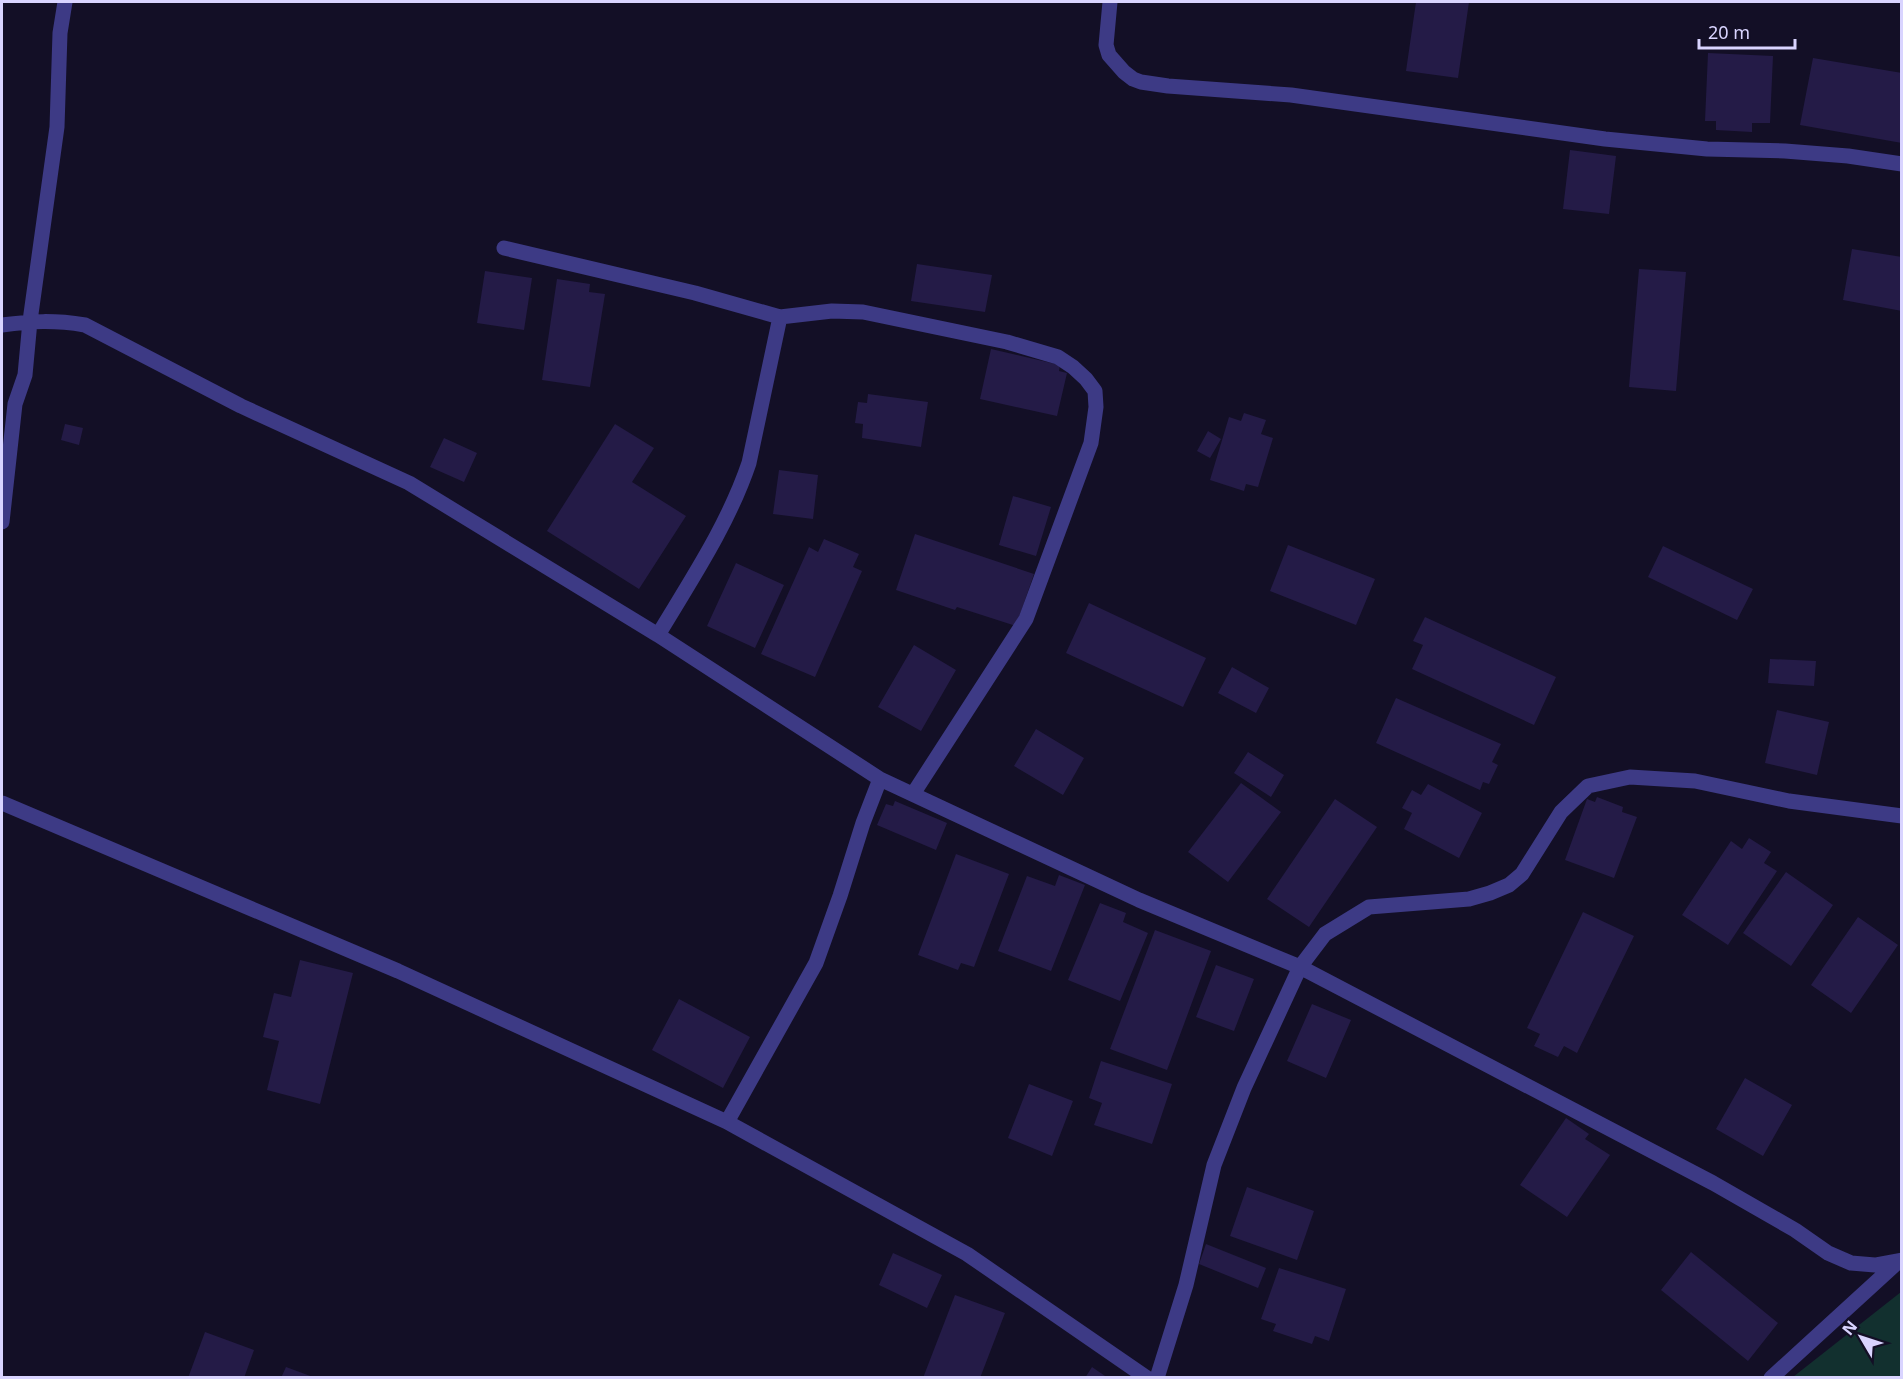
<svg xmlns="http://www.w3.org/2000/svg" width="1903" height="1379" font-family="'Noto Sans',sans-serif">
	<rect width="100%" height="100%" fill="#130f26"/>
	<path fill="#12302f" d="M1901,1292V1377H1793Z"/>
	<path fill="#241b47" d="M1416,2H1469L1458,78L1406,71Z
		M1708,53L1773,56L1770,123H1752V132L1716,130V121H1705Z
		M1813,58L1902,73V143L1800,125Z
		M1570,150L1616,156L1609,214L1563,209Z
		M1852,249L1902,257V311L1843,300Z
		M917,264L992,275L985,312L911,301Z
		M1639,269L1686,272L1676,391L1629,387Z
		M485,271L532,278L524,330L477,323Z
		M557,279L590,284L589,292L605,294L590,387L542,380Z
		M991,349L1060,365L1059,371L1067,373L1057,416L980,399Z
		M868,394L928,402L921,447L862,438L863,424L855,423L858,402L867,403Z
		M1244,413L1266,420L1261,434L1273,438L1258,487L1246,484L1244,491L1210,480L1229,417L1241,421Z
		M65,424L83,428L79,445L61,440Z
		M615,424L654,448L632,482L686,516L639,589L547,531Z
		M1208,431L1221,439L1210,458L1197,451Z
		M444,438L477,453L464,482L430,467Z
		M779,470L818,475L813,519L773,514Z
		M1013,496L1051,507L1036,556L999,545Z
		M915,534L1034,574L1016,626L957,607L955,610L896,590Z
		M824,539L859,554L853,567L862,571L815,677L761,654L809,547L818,552Z
		M1288,545L1375,579L1356,625L1270,591Z
		M1663,546L1753,589L1737,620L1648,577Z
		M736,563L784,585L755,648L707,626Z
		M1089,603L1206,658L1183,707L1066,653Z
		M1425,617L1556,677L1534,725L1412,669L1423,645L1413,641Z
		M914,645L956,670L921,731L878,707Z
		M1770,659L1816,661L1814,686L1768,683Z
		M1232,667L1269,688L1256,713L1218,693Z
		M1396,698L1501,744L1492,762L1498,765L1489,784L1483,782L1480,790L1376,743Z
		M1777,710L1829,722L1817,775L1765,763Z
		M1036,729L1084,758L1063,795L1014,766Z
		M1248,752L1284,775L1271,797L1234,773Z
		M1241,783L1281,812L1228,882L1188,852Z
		M1428,784L1482,813L1459,858L1404,829L1412,813L1402,808L1412,790L1421,795Z
		M1597,797L1623,807L1622,812L1637,817L1614,878L1565,860L1587,799L1595,802Z
		M1335,799L1377,827L1309,927L1267,899Z
		M895,801L947,823L936,850L877,825L886,804L893,806Z
		M1749,838L1771,852L1764,863L1777,871L1728,945L1682,915L1731,841L1742,849Z
		M956,854L1009,874L974,967L961,963L958,970L918,955Z
		M1786,872L1833,905L1791,966L1743,933Z
		M1059,875L1085,885L1051,971L998,951L1027,876L1055,886Z
		M1100,903L1126,913L1123,922L1148,933L1120,1001L1068,980Z
		M1583,912L1634,936L1577,1053L1564,1046L1558,1057L1534,1046L1540,1034L1527,1028Z
		M1858,917L1898,945L1851,1013L1811,985Z
		M1155,930L1211,951L1167,1070L1110,1049Z
		M300,960L353,973L320,1104L267,1090L279,1041L263,1037L274,993L291,997Z
		M1216,965L1254,979L1234,1031L1196,1017Z
		M679,999L750,1037L723,1088L652,1050Z
		M1312,1004L1351,1020L1326,1078L1287,1061Z
		M1101,1061L1172,1084L1152,1144L1094,1125L1102,1103L1089,1098Z
		M1745,1078L1792,1105L1763,1156L1716,1129Z
		M1029,1084L1073,1101L1052,1156L1008,1138Z
		M1566,1118L1589,1134L1585,1139L1610,1155L1567,1217L1520,1185Z
		M1247,1187L1314,1211L1297,1260L1230,1236Z
		M1206,1244L1266,1268L1258,1288L1199,1264Z
		M1691,1252L1778,1323L1748,1361L1661,1290Z
		M893,1253L942,1275L927,1308L879,1285Z
		M1279,1268L1346,1289L1329,1341L1315,1336L1312,1344L1273,1331L1276,1324L1261,1319Z
		M955,1295L1005,1313L980,1378H923Z
		M205,1332L254,1350L244,1378H188Z
		M286,1367L313,1377V1378H281Z
		M1092,1367L1108,1378H1085Z"/>
	<g fill="none" stroke-linecap="round" stroke-linejoin="round">
		<path stroke="#3d3a85" stroke-width="15" d="M1110,2L1106,45L1109,55L1124,72L1133,79L1141,82L1168,86L1291,95L1605,139L1707,149L1785,151L1848,156L1902,164
			M504,248L695,293L780,317L832,311L863,312L1007,342L1058,357L1073,367L1086,379L1095,391L1096,407L1091,443L1026,619L913,794
			M2,325C32,321 54,320 85,325L241,406L409,483L658,635L880,779L1139,900L1300,967L1713,1183L1795,1230L1828,1253L1851,1263L1875,1265L1902,1260
			M2,522L15,404L25,375L30,321L57,127L60,33L65,2
			M658,635C691,580 728,525 749,463L780,317
			M2,803L398,971L727,1122L967,1254L1147,1378
			M727,1122L816,963L840,896L863,823L880,779
			M1157,1378L1186,1285L1214,1165L1244,1088L1300,967L1325,934L1369,907L1469,899L1490,893L1509,885L1522,874L1561,812L1588,786L1630,777L1695,781L1789,801L1902,816
			M1771,1378L1899,1261"/>
	</g>
	<rect width="1903" height="1379" fill="none" stroke="#d9d4ff" stroke-width="6"/>
	<g transform="translate(1861 1337) rotate(309)" stroke="#130f26" stroke-width="4.5" paint-order="stroke">
	<path d="M0-4.5L10 22L0 15L-10 22Z" fill="#d9d4ff"/>
	<text y="-9" font-size="16" font-weight="bold" text-anchor="middle" fill="#d9d4ff">N</text>
	</g>
	<path d="M1699 39v9h96v-9" fill="none" stroke="#d9d4ff" stroke-width="3"/>
	<text x="1708" y="39" font-size="18" fill="#d9d4ff" stroke="#130f26" stroke-width="4.5" paint-order="stroke">20 m</text>
</svg>
